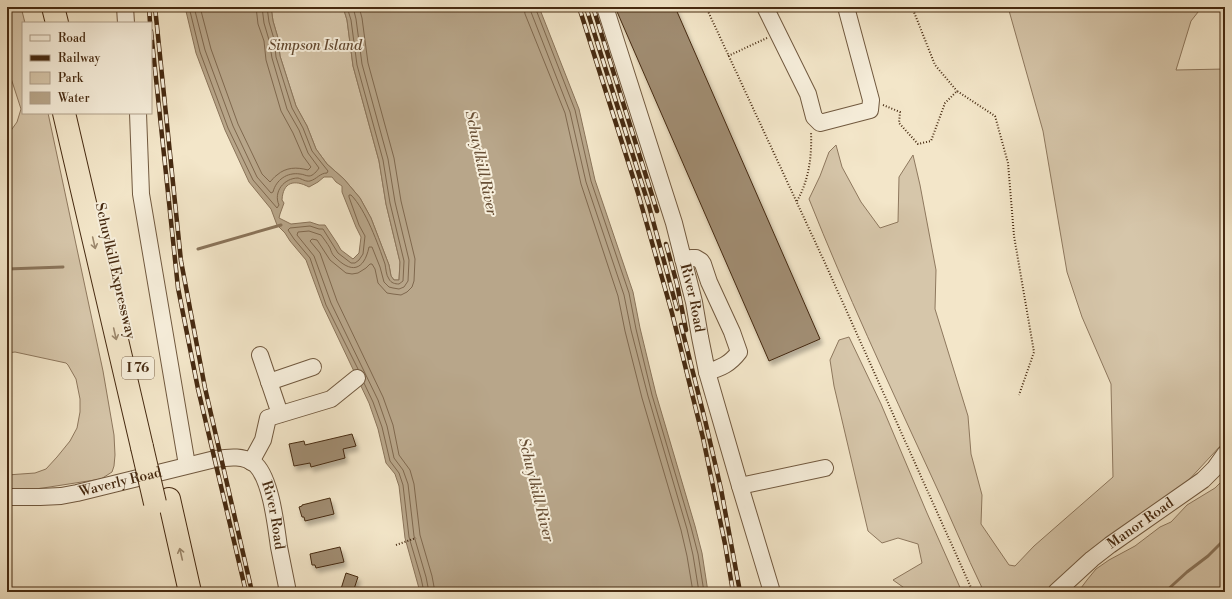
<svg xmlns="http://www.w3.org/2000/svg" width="1232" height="599" font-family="'Libre Bodoni',serif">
	<defs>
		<filter id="shadow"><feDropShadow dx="2.5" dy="4.5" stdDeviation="2" flood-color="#0004"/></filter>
	</defs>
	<rect width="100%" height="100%" fill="#f3e6c9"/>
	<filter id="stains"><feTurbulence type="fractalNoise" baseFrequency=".005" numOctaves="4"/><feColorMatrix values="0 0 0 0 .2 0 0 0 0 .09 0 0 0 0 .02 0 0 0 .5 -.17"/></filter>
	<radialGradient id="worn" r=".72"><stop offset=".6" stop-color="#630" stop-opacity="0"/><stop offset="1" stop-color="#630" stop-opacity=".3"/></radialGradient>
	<path fill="#d6c6aa" stroke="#8e785e" d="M7,7H21L25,23H23V113H48L103,371L114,435L115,455L114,466L112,472L101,479L43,488L7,492V475L35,473L46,469L57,457L70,441L77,428L80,412V399L76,379L68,365L66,363L15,352L7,353V136L17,122L21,109L9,72L7,56Z
		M271,7H343L347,20L353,66L379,161L386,204L400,262L399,280H394L391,276L389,265L371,218L360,198L344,179L327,164L316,149L307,126L296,106L280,56L278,38L273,21Z
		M1008,7H1202L1191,21L1176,70L1225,69V428L1223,443L1186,483L1120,529L1045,592H984C965,553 949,513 930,473C888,382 846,292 809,199L820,176L829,152L836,145L842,167L861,202L880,228L898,222L899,177L913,155L920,185L936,270L935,309L968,416L971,454L982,495L981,524L1009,565L1015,566L1034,546L1113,477L1111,384L1082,317L1067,272L1043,131Z
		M849,337L881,404L927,513L962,592H910L893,580L922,563L918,544L898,538L882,543L868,531L834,386L830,360L839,340Z
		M1225,478V592H1078L1087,580L1096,569L1109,560L1135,546L1160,527L1171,522L1187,505L1215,488Z"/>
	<path fill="#b8a68a" stroke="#8a745a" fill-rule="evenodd" d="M185,7H271L273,21L278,38L280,56L296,106L307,126L316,149L327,164L344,179L360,198L371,218L389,265L391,276L394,280H399L400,262L386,204L379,161L353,66L347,20L343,7H539L579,109L595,180L633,292L640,328L656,394L695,526L702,553L708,592H420L405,538L399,486L395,474L386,463L378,429L369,403L323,306L306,260L290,241L285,233L277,225L271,209L249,182L225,130L196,53ZM324,177H332L336,182L342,186V192L356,227L361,237L359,253L353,259L341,250L337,243L325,225H319L310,222L291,224L279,218L280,214L284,203L282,200C283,182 294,179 309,187L318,182Z"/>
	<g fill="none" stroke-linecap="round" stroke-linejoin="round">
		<path stroke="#7f684e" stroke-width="1" d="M189,7L200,52L228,128L253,180L277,208L279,205C273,192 284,178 298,178C302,179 306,182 310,181C317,179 320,173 327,173L328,171L312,151L303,128L292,108L276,57L274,39L269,22L267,7
			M194,7L205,50L233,126L257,177L271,193L273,192C276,180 287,172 300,174C303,174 306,176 309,176C313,176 317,171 319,168L308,153L299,130L287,109L272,58L269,40L264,23L262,7
			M200,7L211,49L238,124L262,174L270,182C272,180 274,177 277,175C286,167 297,167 308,170L311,167L303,156L293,133L281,111L266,60L264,41L258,24L256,7
			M347,7L351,20L357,65L383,160L390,203L404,261L403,281L399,284C395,284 391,283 389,279C386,275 386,269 385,264C378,244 366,210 351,195H349V197L359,225L365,236L363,254L359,260L355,263H351L338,253L323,229H319L310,226L290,228L288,230L294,239L310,258L326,305L358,369
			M353,7L356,19L362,64L388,159L395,202L409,260L408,281L404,287L399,289L393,288L389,287L384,282L380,267L372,247H369C364,271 351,274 334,256C332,254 331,251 330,248C327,243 324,239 321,235L309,231L298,232L297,235L314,256L331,303L378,400L387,426L394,458L403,470L408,484L414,536L426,577L429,592
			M359,7L362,18L368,63L394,158L401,201L415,259L414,281L412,287L407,292L401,295L393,294L387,293L378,283L375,269L372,264H370L366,268L358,273L352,274L346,273L330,260L317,240L312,239L310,241L320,253L337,301L383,397L393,425L399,455L410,470L414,484L420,535L432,576L435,592
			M524,7L525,14L565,113L581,184L618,296L625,331L642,398L681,530L687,556L693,592
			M530,7L531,12L570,112L586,182L624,295L631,330L648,396L687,529L693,555L699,592
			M535,7L575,110L591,181L629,293L636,329L652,395L691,527L698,554L704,592
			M364,383L373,402L382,427L390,461L399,473L403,485L409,537L421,578L424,592"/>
		<path stroke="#8a745a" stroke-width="3" d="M198,249L281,225
			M7,269L63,267
			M1165,592L1187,572L1208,556L1224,540L1225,537"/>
	</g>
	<path fill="#a08c71" stroke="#462a11" filter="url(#shadow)" d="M615,7H675L820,339L769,361Z
		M352,434L356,446L343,449L345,458L311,467L310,463L294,466L289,444L304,441L305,445Z
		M330,498L334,514L305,521L304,517H302L299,507L302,506V505Z
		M340,547L344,562L316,568L315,565H312L310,554Z
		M346,573L358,577L353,592H340Z"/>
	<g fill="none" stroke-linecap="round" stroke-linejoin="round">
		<g stroke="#71593f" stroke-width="18">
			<g id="minor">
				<path d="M125,7L126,23"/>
				<path id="s1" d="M605,7L674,223L694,302L700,337L707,372L740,486L772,592"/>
				<path d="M765,7L808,94L814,117L820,123L870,110L871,100L846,7"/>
				<path d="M138,113L141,194L187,465"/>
				<path d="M683,259L692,258H696L701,261L703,264L709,282L732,332L739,352C730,364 721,368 707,372"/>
				<path d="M260,355L280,414"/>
				<path d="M269,382L313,367"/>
				<path d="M251,462L263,440L268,418L331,399L357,378"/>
				<path d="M740,486L825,468"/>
				<path id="s2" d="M7,497H40L61,496L77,493L215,459C229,457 245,455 256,465C271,480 276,526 279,547C282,562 285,577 288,592"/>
				<path id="s3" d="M1056,592L1092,559L1110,545L1203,480L1215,468L1225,454"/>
			</g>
		</g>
		<g stroke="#462a11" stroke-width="24">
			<path id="highway" d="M53,7L57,23
				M64,113L142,447
				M169,499L190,592"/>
		</g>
		<path stroke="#462a11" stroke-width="2" stroke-dasharray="1 2" stroke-linecap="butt" d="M706,7L825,263L973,592
			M912,7L935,65L957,91
			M728,56L767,38
			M883,105L900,112L899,123L918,144L931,141L945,103L957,91L995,116L1008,163L1014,236L1034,352L1019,395
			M797,201C809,180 812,156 811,132
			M396,545L416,538"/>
		<use href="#minor" stroke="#f7efdc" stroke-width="16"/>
		<use href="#highway" stroke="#f3e6c9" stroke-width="22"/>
		<g stroke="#462a11" stroke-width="4.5">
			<path id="rail" d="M149,7L150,23
				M155,7L181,261L205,388L252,592
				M579,7L638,193L672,313L703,438L725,544L733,592
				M586,7L649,206L677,309
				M593,7L657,211
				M151,31L178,288L198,389L246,592
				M666,244L677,284L686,330
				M681,325L705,420L721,489L740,592"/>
		</g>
		<use href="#rail" stroke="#f7efdc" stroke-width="3" stroke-dasharray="9" stroke-linecap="butt"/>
		<g stroke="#462a11" stroke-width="24" stroke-linecap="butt">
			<path id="highway-bridge" d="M142,447L155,503"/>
		</g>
		<use href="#highway-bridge" stroke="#f3e6c9" stroke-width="22"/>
	</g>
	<defs><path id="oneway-shaft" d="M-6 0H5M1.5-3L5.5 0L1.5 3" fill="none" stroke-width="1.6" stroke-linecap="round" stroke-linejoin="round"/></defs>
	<g stroke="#9c886d">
		<use href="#oneway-shaft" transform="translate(94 243) rotate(77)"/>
		<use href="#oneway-shaft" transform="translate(115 334) rotate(77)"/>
		<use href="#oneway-shaft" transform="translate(181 554) rotate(-103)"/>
	</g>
	<g text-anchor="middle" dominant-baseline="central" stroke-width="4" stroke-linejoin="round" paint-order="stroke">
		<rect fill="#f7efdc" stroke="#7b654e" stroke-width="1" x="122" y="357" width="32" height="22" rx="3"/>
		<g font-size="13" font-weight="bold" fill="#462a11">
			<text x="138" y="368">I 76</text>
		</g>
		<g font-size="14" font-style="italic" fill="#634930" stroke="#f7efdc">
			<text x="315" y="46">Simpson Island</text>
		</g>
		<g font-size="14" fill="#462a11" stroke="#f7efdc">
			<text transform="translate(115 271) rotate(77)">Schuylkill Expressway</text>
			<text stroke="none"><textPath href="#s1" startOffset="304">River Road</textPath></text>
			<text stroke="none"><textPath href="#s2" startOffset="115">Waverly Road</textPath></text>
			<text stroke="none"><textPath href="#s2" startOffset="309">River Road</textPath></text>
			<text stroke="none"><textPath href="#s3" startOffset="109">Manor Road</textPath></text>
		</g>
		<g font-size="15" font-style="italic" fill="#684f35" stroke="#f7efdc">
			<text transform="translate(481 163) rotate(78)">Schuylkill River</text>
			<text transform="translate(536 490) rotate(76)">Schuylkill River</text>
		</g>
	</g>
	<rect width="1232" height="599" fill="none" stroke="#f3e6c9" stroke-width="24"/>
	<rect x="8" y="8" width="1216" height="583" fill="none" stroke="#462a11" stroke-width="2"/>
	<rect x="12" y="12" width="1208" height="575" fill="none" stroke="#462a11"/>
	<rect x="22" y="22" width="130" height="92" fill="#f7efdc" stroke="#b0a08b"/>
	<rect x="30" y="35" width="20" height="6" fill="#f7efdc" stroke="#b0a08b"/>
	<text x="58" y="42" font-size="12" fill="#462a11">Road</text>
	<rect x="30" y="55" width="20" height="6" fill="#462a11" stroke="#b0a08b"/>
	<text x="58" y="62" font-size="12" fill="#462a11">Railway</text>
	<rect x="30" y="72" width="20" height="12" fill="#d6c6aa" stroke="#b0a08b"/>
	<text x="58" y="82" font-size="12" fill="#462a11">Park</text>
	<rect x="30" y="92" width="20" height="12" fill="#b8a68a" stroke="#b0a08b"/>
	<text x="58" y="102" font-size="12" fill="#462a11">Water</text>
	<rect width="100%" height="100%" filter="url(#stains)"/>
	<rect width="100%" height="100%" fill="url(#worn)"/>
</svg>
